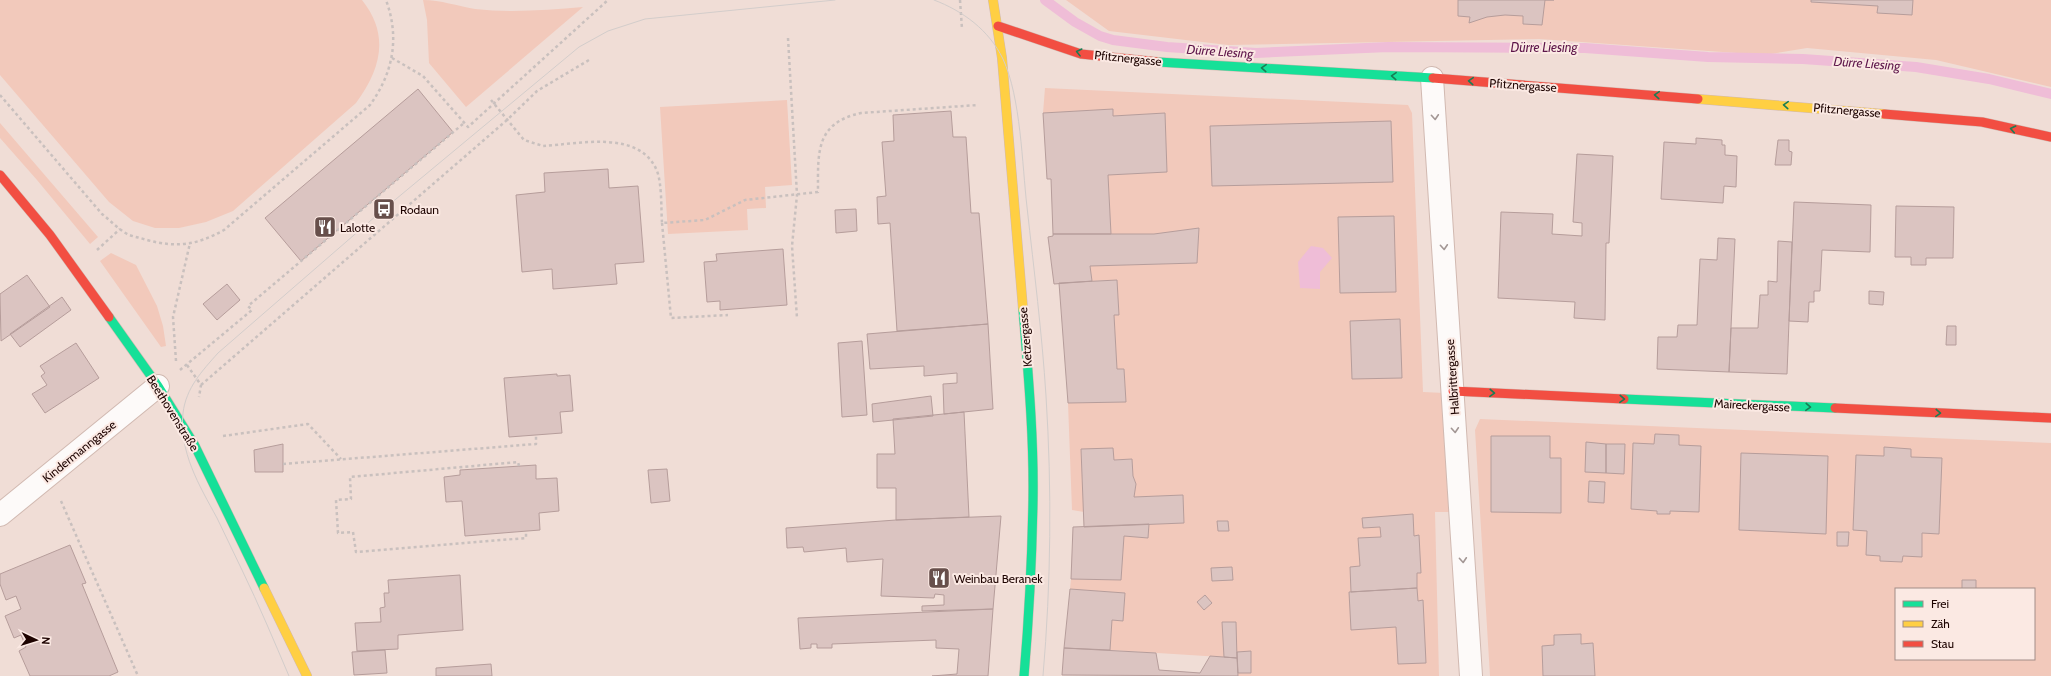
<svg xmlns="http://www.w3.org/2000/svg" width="2051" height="676" font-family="Cabin,sans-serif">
	<rect width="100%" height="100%" fill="#f0ddd6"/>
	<path fill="#f2c9bb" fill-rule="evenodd" d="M0,0H362C390,35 381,69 356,103L233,211L206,222L179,228H155L133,221L109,202L0,75Z
		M423,0C441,0 457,6 475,9C511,13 547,10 583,7L466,107L429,63L427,20Z
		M1066,0H2051V87L1936,60L1807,48L1765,55L1539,39L1228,45L1109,31Z
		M1045,88L1408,105L1412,113L1423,392L1444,393L1451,512H1435L1439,676H1238L1237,658L1110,650L1112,620L1123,621L1125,593L1070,589L1071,579L1121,580L1124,536L1148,538L1149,524L1184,523L1183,495L1134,497L1136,484L1133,476L1132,459L1114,460L1081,449L1084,512L1072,510L1068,403L1126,402L1124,369H1117L1114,315H1119L1117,280L1092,281L1090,266L1197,263L1199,228L1154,234H1111L1108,175L1167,172L1165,113L1113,116V110L1043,113Z
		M787,100L792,185L765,187L766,208L747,209L748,230L668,234L660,107Z
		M0,123L98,237L90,244L37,180L0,138Z
		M111,253L136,265L157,306L163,326L166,346L161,347L100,261Z
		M1480,419L2051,443V676H1490L1475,430ZM1896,589H2034V659H1896Z"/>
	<path fill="#efbdd7" d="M1311,246L1323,248L1332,258L1320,272V289L1300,288L1298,262Z"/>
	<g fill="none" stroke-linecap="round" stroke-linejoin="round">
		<path stroke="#efbdd7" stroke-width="10" d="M1045,0L1075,22L1100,36L1113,40L1167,47L1256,53L1388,47L1585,48L1708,57L1803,59L1916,67L1989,79L2051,94"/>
	</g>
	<path fill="#dbc4c1" stroke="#b69d9b" d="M1458,0H1554H1545L1542,25L1523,24V16L1505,15L1487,17L1469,23L1470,17L1458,16Z
		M1811,0H1913L1912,15L1877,13L1878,6L1811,2Z
		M418,89L453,132L301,261L265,218Z
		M1113,109V116L1165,113L1167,172L1108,175L1111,234H1053L1051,179H1047L1043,113Z
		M951,111L953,137H966L971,213H979L988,324L897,331L890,223L878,224L877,197L886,196L882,142L894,141L893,115Z
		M1391,121L1393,182L1212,186L1210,126Z
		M1696,138L1722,140V145H1725V155L1737,156L1736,187L1724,186L1723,203L1661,199L1664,142L1696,144Z
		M1778,140H1789V151L1792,152L1791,165H1775Z
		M1577,154L1613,156L1609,243H1606L1605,320L1574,318L1575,302L1498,298L1501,212L1553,214L1552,234L1582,236V223L1573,222Z
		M608,169L609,188L638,186L644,262L615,264L617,284L553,289L552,269L522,272L516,195L545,192L544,173Z
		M1794,202L1871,205L1870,252L1822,250L1820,291H1814V302H1809L1808,322L1789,321Z
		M1896,206L1954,207L1953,258H1926V265H1911V257H1895Z
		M856,209L857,231L836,233L835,210Z
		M1394,216L1396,292L1340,293L1338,217Z
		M1199,228L1197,263L1090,266L1092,281L1054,284L1048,237L1053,236V234H1154Z
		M1718,238L1735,239L1729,372L1657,369L1658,337H1677L1678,325H1697L1700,259L1717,260Z
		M1778,241L1792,242L1787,374L1729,372L1731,328H1758L1760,295H1768V281L1777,282Z
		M783,249L787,305L720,310V301L707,302L704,262L717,261L716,254Z
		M27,275L50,307L1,341L0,294Z
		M1117,280L1119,315H1114L1117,369H1124L1126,402L1068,403L1059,283Z
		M227,284L240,300L217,320L203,304Z
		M1869,291L1884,292L1883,305L1869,304Z
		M62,297L71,310L20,347L10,334Z
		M1400,319L1402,378L1352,379L1350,321Z
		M988,324L993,409L944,414L943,384L957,383V373L924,376V366L870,369L867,334Z
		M1947,326H1956V345H1946Z
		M862,341L867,415L842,417L838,343Z
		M76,343L99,378L45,413L32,394L47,385L41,376L45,373L40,366Z
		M557,374V376L570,375L573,411L560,412L562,433L509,437L504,378Z
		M931,396L933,416L873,422L872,404Z
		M964,412L969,517L896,520V488H877V454H895L893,419Z
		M1655,434L1679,435V445L1701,446L1699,512L1670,511V514H1657V511L1631,509L1633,443L1654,444Z
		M1491,436H1550V458H1561V513L1491,512Z
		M1586,442L1606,444V473L1585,472Z
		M283,444V472H255L254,450Z
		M1606,444H1625L1624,474L1606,473Z
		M1884,447L1911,449V457L1942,458L1939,534L1922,533V557L1903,556L1902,562L1880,561V556L1866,555L1867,531L1853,530L1856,455L1884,456Z
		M1113,448L1114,460L1132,459L1133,476L1136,484L1134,497L1183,495L1184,523L1084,527L1081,449Z
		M1741,453L1828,456L1826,534L1739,530Z
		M536,465V479L557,478L559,511L539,513L540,530L465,536L462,501L446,502L444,477L460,475V470Z
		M667,469L670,501L651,503L648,470Z
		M1589,481L1605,482L1604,503L1588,502Z
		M1413,514L1414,536L1419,535L1421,573H1417V588L1351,592L1350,567L1360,566L1358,538L1381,537L1380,527L1363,528L1362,518Z
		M1001,516L993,609L922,611V606L944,605V595L935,594L934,598L881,596L883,559L847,562L846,548L804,552L803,547L787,548L786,528L896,520Z
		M1217,521H1228L1229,531H1218Z
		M1149,524L1148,538L1124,536L1121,580L1071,579L1073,527Z
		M1837,532H1849L1848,546H1837Z
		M70,545L86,583L82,584L118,672L109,676H30L19,651L26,647L21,635L14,638L5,616L21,609L16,596L6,600L0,584V574Z
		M1232,567L1233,580L1212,581L1211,568Z
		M460,575L463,630L398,635V649L357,651L355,623L381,622L380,608L385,607L384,593H389L388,580Z
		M1962,580H1976V589H1962Z
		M1417,588L1418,601L1423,600L1426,663L1398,664L1396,627L1351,630L1349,592Z
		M1070,589L1125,593L1123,621L1112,620L1110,650L1064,648Z
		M1205,595L1212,603L1204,610L1197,602Z
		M993,609L988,676H932L957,674L959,649L936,648V640L832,644V648H817V644H811V648L800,649L798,618Z
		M1222,622H1236L1237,658L1224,657Z
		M1581,634V644L1593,643L1595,676H1543L1542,646L1554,645V635Z
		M1064,648L1156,653L1159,670L1200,673L1210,656L1237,658L1238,676L1062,675Z
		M385,650L387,673L354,675L352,652Z
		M1251,651V673H1238L1237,652Z
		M491,664L492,676H436V668Z"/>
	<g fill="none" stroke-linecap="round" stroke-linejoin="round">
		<g stroke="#d1b9b1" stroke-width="24">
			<path id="street" d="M1432,78L1471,676
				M0,515L158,386"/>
		</g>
		<g stroke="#d1b9b1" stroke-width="10">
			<path id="fast" d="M1158,62L1433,78
				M1023,309C1028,372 1034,436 1033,500C1032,559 1029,617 1024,676
				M109,317L158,386L194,444L264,588
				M1624,399L1835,408"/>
		</g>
		<g stroke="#d1b9b1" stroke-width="10">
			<path id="slow" d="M993,0L1002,58L1023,309
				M1698,99L1884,114
				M264,588L307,676"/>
		</g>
		<g stroke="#d1b9b1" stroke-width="10">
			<path id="jam" d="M998,26L1081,54L1158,62
				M1433,78L1698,99
				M1884,114L1982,122L2051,137
				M0,175L50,235L109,317
				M1453,391L1624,399
				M1835,408L2051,418"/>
		</g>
		<path stroke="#c9c0be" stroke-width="2.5" stroke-dasharray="3 3" stroke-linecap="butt" d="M960,0L962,29
			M788,38L797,195L792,246L797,318
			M392,58L423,76L468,127L608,0
			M0,95L102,214C111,221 119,230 129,235C135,237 141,238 147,240C177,248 197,245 224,230L370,105C393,73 400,38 386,0
			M491,100L524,140L543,146C578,144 640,129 657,171C662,184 661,208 662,223L705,220L745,200L818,192C818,153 815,123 861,113L978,105
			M662,223L671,318L728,315
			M97,250L120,229
			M176,361L173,317L190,243
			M187,365L201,385L199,397
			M180,370L252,310L248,306L464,123
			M201,385L507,120L537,91L589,60
			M223,436L308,424L341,459
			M283,464L536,444V435
			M519,466L518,462L350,477L351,499L336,500L338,533L353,532L356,552L526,538V531
			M61,501L138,676"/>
		<use href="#street" stroke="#fdfaf9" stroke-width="22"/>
		<use href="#fast" stroke="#16e098" stroke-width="9"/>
		<use href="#slow" stroke="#ffcf43" stroke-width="9"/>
		<use href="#jam" stroke="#f24e42" stroke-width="9"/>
		<path stroke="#d3cdcb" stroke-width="1" d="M934,0C963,11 989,30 1003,59C1021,98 1022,164 1027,207C1034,270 1042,333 1046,396C1052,490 1051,583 1043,676
			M289,676C274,641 259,605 242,570C234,553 225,535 217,518C199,485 179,452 183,413C186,388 202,371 218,353L384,209L579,47L608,31L645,19L835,0"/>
	</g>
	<defs><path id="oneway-chevron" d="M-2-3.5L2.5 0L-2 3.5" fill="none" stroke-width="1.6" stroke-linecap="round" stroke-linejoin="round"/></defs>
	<g stroke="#197d54">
		<use href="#oneway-chevron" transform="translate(1079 52) rotate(-166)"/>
		<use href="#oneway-chevron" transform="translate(1264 68) rotate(-177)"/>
		<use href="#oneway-chevron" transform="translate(1394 76) rotate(-177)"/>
		<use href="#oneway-chevron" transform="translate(1471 81) rotate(-176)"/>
		<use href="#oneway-chevron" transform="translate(1657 95) rotate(-176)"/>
		<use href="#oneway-chevron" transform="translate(1786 105) rotate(-176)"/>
		<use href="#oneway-chevron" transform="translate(2013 129) rotate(-168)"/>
		<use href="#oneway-chevron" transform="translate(1492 393) rotate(3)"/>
		<use href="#oneway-chevron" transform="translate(1622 399) rotate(3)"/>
		<use href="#oneway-chevron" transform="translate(1808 407) rotate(3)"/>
		<use href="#oneway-chevron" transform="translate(1938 413) rotate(3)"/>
	</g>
	<g stroke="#a39795">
		<use href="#oneway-chevron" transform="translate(1435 117) rotate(86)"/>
		<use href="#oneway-chevron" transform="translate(1444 247) rotate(86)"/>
		<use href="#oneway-chevron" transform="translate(1455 430) rotate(86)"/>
		<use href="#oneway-chevron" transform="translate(1463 560) rotate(86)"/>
	</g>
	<defs>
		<g id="bus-square" transform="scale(1.15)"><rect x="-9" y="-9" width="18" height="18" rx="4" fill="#674f4b" stroke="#fbe9e3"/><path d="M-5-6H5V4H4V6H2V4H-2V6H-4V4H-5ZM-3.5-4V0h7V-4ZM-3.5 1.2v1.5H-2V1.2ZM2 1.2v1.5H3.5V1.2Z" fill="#fff"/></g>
		<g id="restaurant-square" transform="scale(1.15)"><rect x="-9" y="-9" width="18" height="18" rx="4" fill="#674f4b" stroke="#fbe9e3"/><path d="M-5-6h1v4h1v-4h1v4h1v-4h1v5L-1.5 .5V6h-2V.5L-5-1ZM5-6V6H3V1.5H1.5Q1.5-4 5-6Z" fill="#fff"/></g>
	</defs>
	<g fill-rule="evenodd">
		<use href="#bus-square" x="384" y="209"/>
		<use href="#restaurant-square" x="325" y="227"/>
		<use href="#restaurant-square" x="939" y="578"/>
	</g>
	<g text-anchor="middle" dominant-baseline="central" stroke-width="4" stroke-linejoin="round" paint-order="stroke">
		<g font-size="12" fill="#1d0300" stroke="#fbe9e3">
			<text transform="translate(1128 58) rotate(6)">Pfitznergasse</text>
			<text transform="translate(1523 85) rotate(4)">Pfitznergasse</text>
			<text transform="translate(1847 110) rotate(5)">Pfitznergasse</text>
			<text transform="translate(1025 337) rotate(-95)">Ketzergasse</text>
			<text transform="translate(1452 377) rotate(-94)">Halbrittergasse</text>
			<text transform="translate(1752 405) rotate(3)">Maireckergasse</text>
			<text transform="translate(173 413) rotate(58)">Beethovenstraße</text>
			<text transform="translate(79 451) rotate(-39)">Kindermanngasse</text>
		</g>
		<g font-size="12" fill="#1d0300" stroke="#fbe9e3" text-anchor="start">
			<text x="400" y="209">Rodaun</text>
			<text x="340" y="227">Lalotte</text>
			<text x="954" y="578">Weinbau Beranek</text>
		</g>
		<g font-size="13" font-style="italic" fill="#5d154a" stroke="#fbe9e3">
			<text x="1544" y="47">Dürre Liesing</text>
			<text transform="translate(1220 51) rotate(4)">Dürre Liesing</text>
			<text transform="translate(1867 63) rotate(4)">Dürre Liesing</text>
		</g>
	</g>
	<rect x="1895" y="588" width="140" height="72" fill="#fbe9e3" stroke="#a28d88"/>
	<rect x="1903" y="601" width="20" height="6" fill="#16e098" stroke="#a28d88"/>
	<text x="1931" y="608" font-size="12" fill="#1d0300">Frei</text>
	<rect x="1903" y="621" width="20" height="6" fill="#ffcf43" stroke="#a28d88"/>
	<text x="1931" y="628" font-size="12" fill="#1d0300">Zäh</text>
	<rect x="1903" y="641" width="20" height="6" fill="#f24e42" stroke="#a28d88"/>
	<text x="1931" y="648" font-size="12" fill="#1d0300">Stau</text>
	<g transform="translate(36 640) rotate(94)" stroke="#fbe9e3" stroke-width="3" paint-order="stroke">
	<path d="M0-3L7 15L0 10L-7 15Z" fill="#1d0300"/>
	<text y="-6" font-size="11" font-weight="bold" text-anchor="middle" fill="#1d0300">N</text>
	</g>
</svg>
